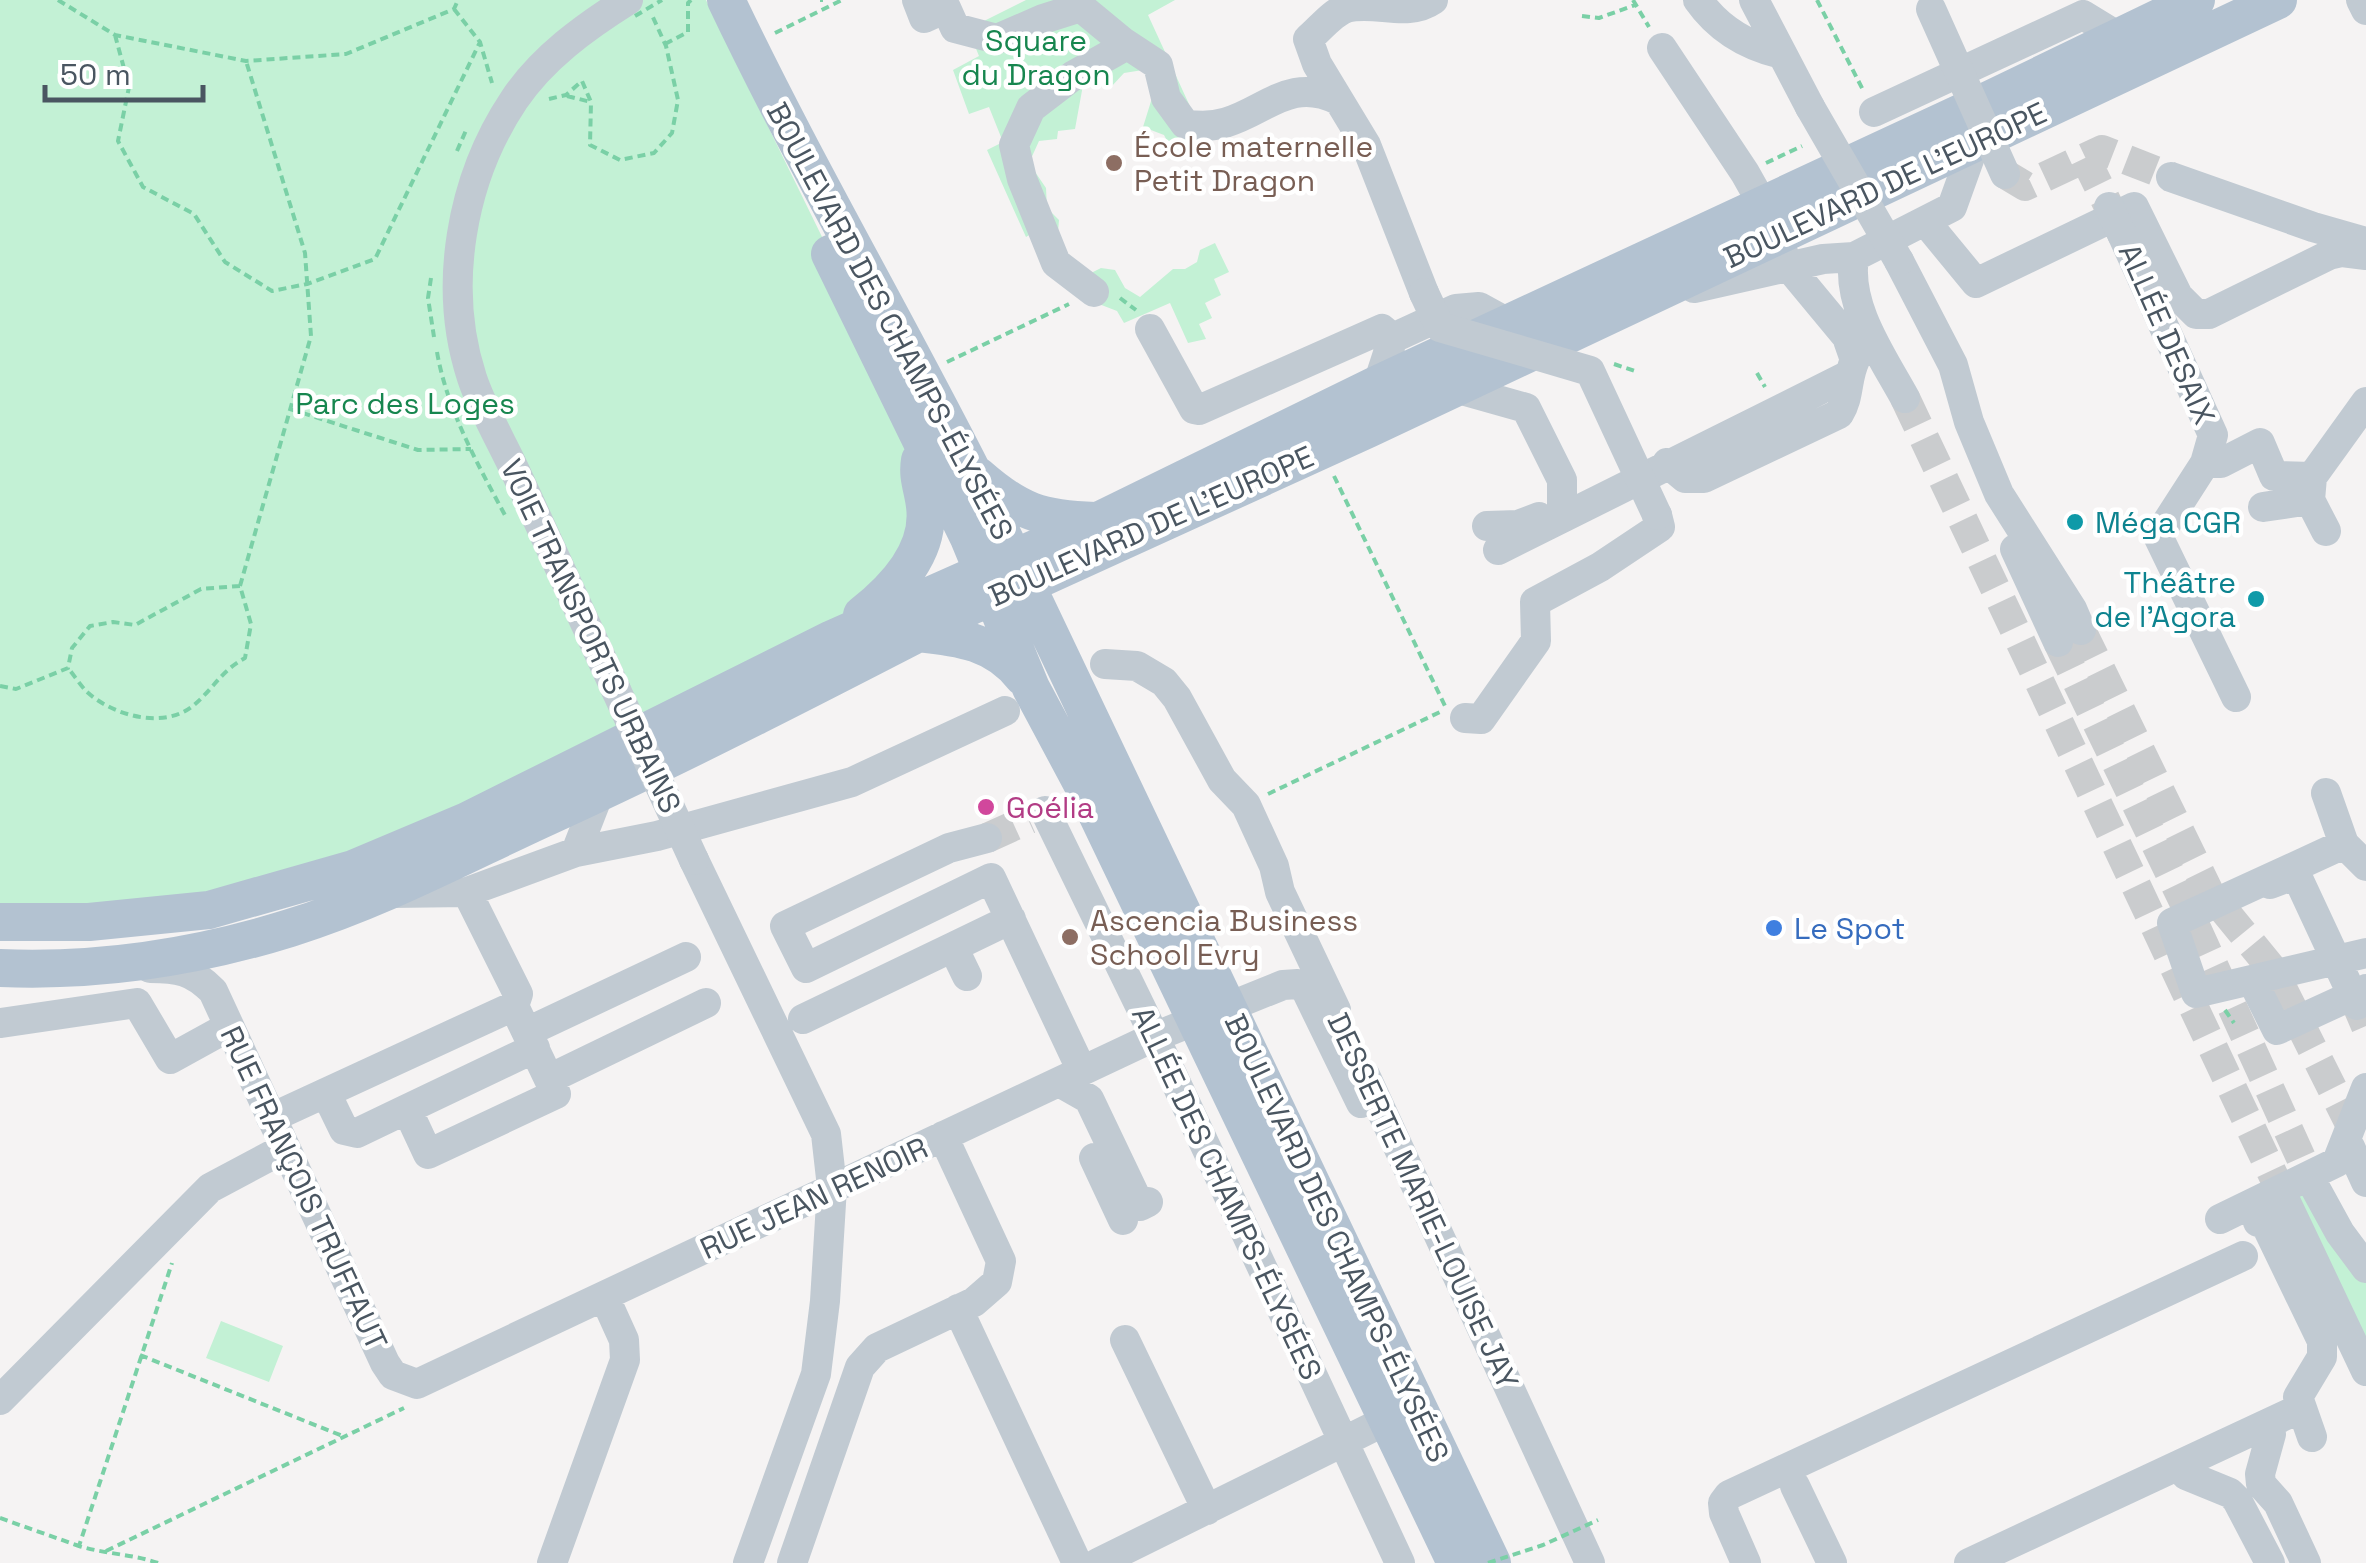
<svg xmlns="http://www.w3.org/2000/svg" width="2366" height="1563" font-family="'Space Grotesk',sans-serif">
	<rect width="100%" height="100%" fill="#f5f3f3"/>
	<path fill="#c3f1d5" d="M0,0H706L850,294L926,507L881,600L281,892L0,922Z
		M1026,0H1175L1148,15L1211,152L1188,144L1172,151L1164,135L1143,127L1157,82L1143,70L1124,73L1111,87L1096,79L1083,85L1075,129L1058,131L1057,139L1039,141L1029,163L1046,188L1047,208L1059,220L1056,255L1091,273L1101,268L1115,270L1125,288L1140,297L1173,269H1185L1197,262L1200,250L1215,243L1229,272L1214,279L1221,295L1205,303L1212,318L1199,324L1206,339L1188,343L1170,303L1124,323L1117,311L1073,294L1034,232L1026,237L987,150L1003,142L989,107L969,114L953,70L979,56L968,29Z
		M2304,1190L2366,1279V1343L2297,1193Z
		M221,1321L283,1346L269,1382L206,1358Z"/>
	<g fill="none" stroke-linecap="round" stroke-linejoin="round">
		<path stroke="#caccce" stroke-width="30" stroke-dasharray="30 15" stroke-linecap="butt" d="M2085,158L2109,207
			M2005,174L2025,186L2102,150L2171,177
			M1905,398L2283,1196
			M2081,630L2209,892L2273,970L2355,1134
			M2058,642L2187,908L2312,1182
			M987,838L1029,819
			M2357,1005L2366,1026"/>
		<path stroke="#7ad0a6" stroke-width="4" stroke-dasharray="8 5" stroke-linecap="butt" d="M58,0L115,35L246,61L346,54L454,9L458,0
			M820,0H823
			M1633,0L1649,27
			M1817,0L1863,90
			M454,9L480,42L492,83
			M1582,16L1599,18L1635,5
			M775,33L842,0
			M115,35L129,87L118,141L143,187L194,214L225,262L272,291L307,284L375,259L480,42
			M665,44L688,32V3L691,0
			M567,96L591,102
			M549,99L566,95L582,81L591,102L590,145L620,160L654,153L672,133L678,100L666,46L651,13
			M457,151L467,128
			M1766,163L1802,146
			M431,278L428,298L434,337
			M1120,298L1136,310
			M437,352C447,410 478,465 506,517
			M947,362L1069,304
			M1614,364L1638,372
			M1757,373L1765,387
			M290,409L418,450L471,449
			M1334,476L1445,706
			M240,586L311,336L305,253L246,61
			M0,686L16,689L68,668L72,648L90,626L113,622L135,625L201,589L240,586L251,624L245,658C221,671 214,688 194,705C164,730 114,716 87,692C80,685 74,675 68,668
			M1268,794L1440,712
			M2225,1010L2234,1023
			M140,1355L345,1437
			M0,1518L79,1546
			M106,1551L404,1408
			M158,1563C132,1554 105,1554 79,1546L172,1263"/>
		<path stroke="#c1cad2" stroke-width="30" d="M917,0L924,18L946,8L955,28L997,39L1043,19L1081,7
			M1072,0L1123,42L1158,65L1166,98L1185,124C1252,138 1276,69 1338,100
			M1698,0C1719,30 1747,46 1781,54
			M1754,0L1810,107
			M2361,0L2366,10
			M1662,48L1745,173L1763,205L1789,267L1847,337L1855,360C1846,379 1850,396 1839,414L1704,478H1685L1667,463
			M1874,112L2083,15L2119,37
			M2171,177L2313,227L2366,242
			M1925,221L1976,283L2134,207L2178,296L2196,314H2209L2329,255L2342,252L2366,255
			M2122,234L2213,435L2205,463L2158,536L2236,697
			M1899,261L1953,365L1969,422L1999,494L2072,609L2081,630
			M1694,288L1823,259L1854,257
			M1094,292L1056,263L1022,179L1014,145L1031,108L1074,75L1127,45
			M1424,293L1366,145L1317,64L1308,39C1320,29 1332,13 1346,8C1375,0 1407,18 1433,0
			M1150,329L1194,409L1199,410L1382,329L1393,338
			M1378,384L1393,338L1456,309L1479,307L1510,324
			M1455,388L1526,408L1562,480V507
			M1905,398C1882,356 1846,306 1854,257L1952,207L1975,143
			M2205,463H2221L2260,443L2274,476L2312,477
			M2310,500L2326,531
			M2263,507L2310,500L2312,477L2366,402
			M1487,526L1518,525L1539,517
			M2015,549L2058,642
			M1498,550L1847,376
			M1105,664L1137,666L1164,682L1177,698L1222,780L1246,805L1274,866L1280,892L1336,1010
			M616,690C583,619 550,547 517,475C503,444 483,411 472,378C442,287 461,179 514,100C542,58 585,27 628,0
			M1465,718L1481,719L1536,641L1535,602L1600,567L1660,527L1657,515
			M2326,793L2344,844L2172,923L2196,993L2366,953
			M1045,811L1142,1010L1400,1563
			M987,838L949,848L785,926L806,968L991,878L1082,1071
			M2344,844L2366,866
			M576,852L599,793
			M694,860L826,1134L832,1187L825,1301L816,1374L748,1563
			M2270,884L2296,874L2357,1005
			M467,892L518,994L514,1006
			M390,893L467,892L576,852L657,836L852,782L1005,711
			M150,968C178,968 192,970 213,991L385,1363L393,1375L417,1384L1154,1037L1283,985L1298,984L1306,990L1361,1103
			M967,976L953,947L1011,919
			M2252,980L2277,1030L2366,989
			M803,1019L953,947
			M1,1023L137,1003L170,1059L228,1027
			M527,1032L686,957
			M1365,1075L1590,1563
			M549,1079L706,1003
			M1059,1082L1089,1099L1140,1206L1148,1202
			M407,1109L535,1048
			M271,1118L514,1006L556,1094L428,1154L407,1109L357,1133L344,1130L326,1093
			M2350,1147L2366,1182
			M1094,1158L1123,1220
			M2312,1182L2340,1233L2366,1268
			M2283,1196L2366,1371
			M2220,1219L2337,1162L2366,1088
			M2258,1222L2263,1219L2322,1341V1357L2298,1397L2312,1437
			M958,1309L1077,1563
			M1125,1340L1207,1510
			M0,1400L210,1188L285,1148
			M2267,1424L2271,1434L2260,1474L2261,1484L2278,1503L2306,1563
			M2184,1463L2186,1475L2230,1493L2237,1500L2270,1563
			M1795,1486L1832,1563
			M552,1563L625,1360L624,1340L605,1298
			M792,1563L860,1367L877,1348L974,1302L997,1282L1001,1261L943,1136
			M1098,1563L1387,1420
			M1746,1563L1724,1513L1723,1503L1729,1495L2243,1256
			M1969,1563L2299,1409"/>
		<path stroke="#b3c2d1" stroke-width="38" d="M726,0C802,160 892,313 972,471L1492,1563
			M830,254L969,538L1031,688L1085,789L1456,1563
			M978,476C1019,512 1041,519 1095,521
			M862,615C895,589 931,552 925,506C923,488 917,478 920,460
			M918,633C959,637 996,642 1023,677
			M0,922H89L209,910L353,869L467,821L832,639L1098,521L1378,384L1991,99L2196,0
			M0,968C98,972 197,957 290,928C377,901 458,858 540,820C687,753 830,679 973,605L1026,585L1368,429L2278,0"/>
		<path stroke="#7ad0a6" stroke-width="4" stroke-dasharray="8 5" stroke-linecap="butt" d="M635,16L662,0
			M1488,1563L1543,1545L1598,1520"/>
		<path stroke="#c1cad2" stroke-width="30" d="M1931,9L2005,174
			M1810,107L1899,261
			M2109,207L2122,234
			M1424,293L1440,327L1590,371L1657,515
			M616,690L694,860"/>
	</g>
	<g fill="#8d6e63" stroke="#fff" stroke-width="4">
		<circle cx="1114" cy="163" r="10"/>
		<circle cx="1070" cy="937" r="10"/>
	</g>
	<g fill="#0f9aa8" stroke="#fff" stroke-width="4">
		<circle cx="2075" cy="522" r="10"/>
		<circle cx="2256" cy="599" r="10"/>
	</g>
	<circle fill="#d1479c" stroke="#fff" stroke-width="4" cx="986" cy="807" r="10"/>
	<circle fill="#3f7fe0" stroke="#fff" stroke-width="4" cx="1774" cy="928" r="10"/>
	<g text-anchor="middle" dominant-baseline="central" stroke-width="9" stroke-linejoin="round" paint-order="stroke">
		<g font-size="30" fill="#17864f" stroke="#fff">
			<text x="1036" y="40">Square<tspan x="1036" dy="34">du Dragon</tspan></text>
			<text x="405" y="403">Parc des Loges</text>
		</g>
		<g font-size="30" fill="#785e54" stroke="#fff" text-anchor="start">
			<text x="1134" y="146">École maternelle<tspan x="1134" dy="34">Petit Dragon</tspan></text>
			<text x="1090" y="920">Ascencia Business<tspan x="1090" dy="34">School Evry</tspan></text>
		</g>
		<g font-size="30" fill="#4a5661" stroke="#fff">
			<text transform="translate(1885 185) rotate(-25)">BOULEVARD DE L'EUROPE</text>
			<text transform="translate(890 321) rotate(62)">BOULEVARD DES CHAMPS-ÉLYSÉES</text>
			<text transform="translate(2167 334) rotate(66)">ALLÉE DESAIX</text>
			<text transform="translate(1151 526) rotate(-24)">BOULEVARD DE L'EUROPE</text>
			<text transform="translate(591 636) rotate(65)">VOIE TRANSPORTS URBAINS</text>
			<text transform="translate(304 1188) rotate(65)">RUE FRANÇOIS TRUFFAUT</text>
			<text transform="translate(1227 1193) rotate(65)">ALLÉE DES CHAMPS-ÉLYSÉES</text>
			<text transform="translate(814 1198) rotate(-25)">RUE JEAN RENOIR</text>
			<text transform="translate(1423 1201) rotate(65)">DESSERTE MARIE-LOUISE JAY</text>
			<text transform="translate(1337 1238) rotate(65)">BOULEVARD DES CHAMPS-ÉLYSÉES</text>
		</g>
		<g font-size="30" fill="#0d838f" stroke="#fff" text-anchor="start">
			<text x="2095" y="522">Méga CGR</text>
			<text x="2236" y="582" text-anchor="end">Théâtre<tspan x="2236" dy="34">de l'Agora</tspan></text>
		</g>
		<g font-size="30" fill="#b23c85" stroke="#fff" text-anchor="start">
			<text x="1006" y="807">Goélia</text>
		</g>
		<g font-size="30" fill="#366cbe" stroke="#fff" text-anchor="start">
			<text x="1794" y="928">Le Spot</text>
		</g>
	</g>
	<path d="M45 85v15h158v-15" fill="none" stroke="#4a5661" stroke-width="5"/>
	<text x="60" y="85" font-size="30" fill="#4a5661" stroke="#ffffff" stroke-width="8" paint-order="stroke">50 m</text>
</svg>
